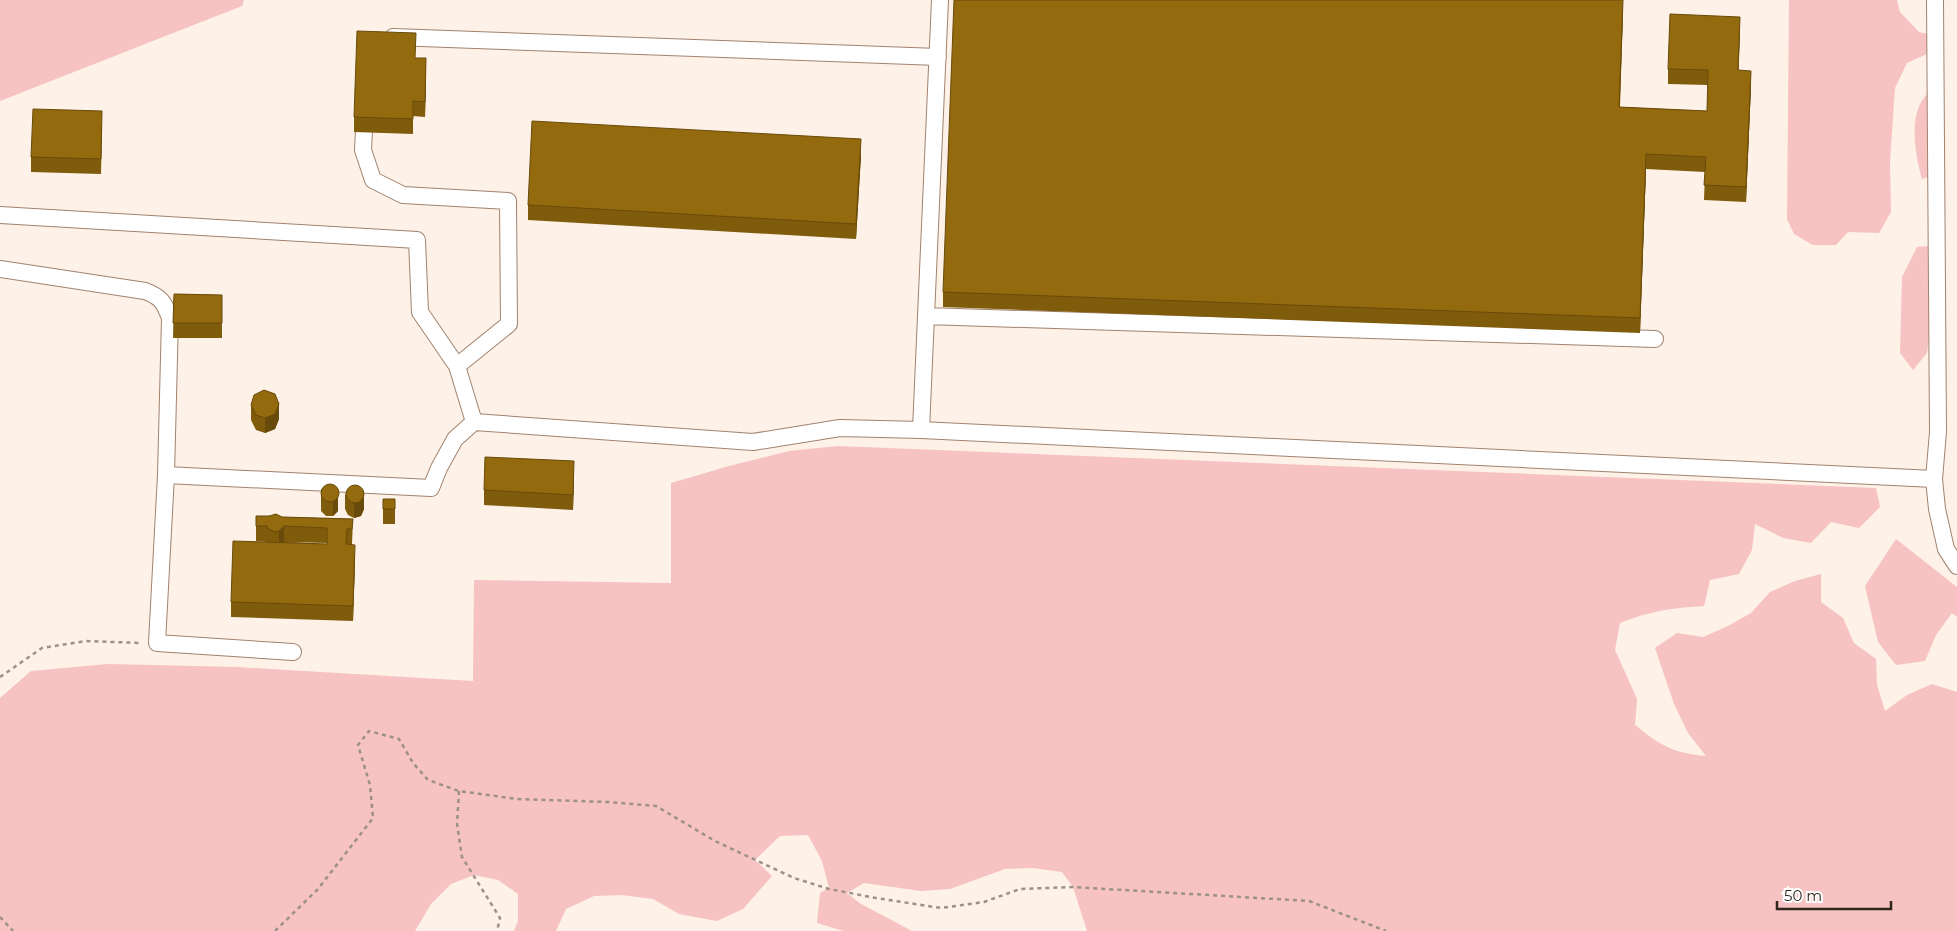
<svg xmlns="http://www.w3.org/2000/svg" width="1957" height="931" font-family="Montserrat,sans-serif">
	<rect width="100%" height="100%" fill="#fef1e8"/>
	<path fill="#f6c2c2" d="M0,0H244L242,6L0,101Z
		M1789,0H1897L1900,12L1919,32L1940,37L1927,54L1907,63L1895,88L1890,162L1891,212L1879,233L1848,232L1836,245H1813L1794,234L1787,219Z
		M1932,88L1931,176L1922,179C1916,158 1910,125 1920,104C1923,98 1928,93 1932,88Z
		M1928,246L1933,262L1932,312L1927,353L1913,370L1900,353L1902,277L1917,247Z
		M838,446L1876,488L1880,507L1859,528L1831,522L1811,543L1783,538L1755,524L1752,550L1739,574L1710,580L1704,606C1672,608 1650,611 1620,623L1615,650L1637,699L1635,725C1661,746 1673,753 1706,756L1688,733L1674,704L1655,648L1677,633L1703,637L1728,626L1751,613L1770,592L1795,581L1821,574V602L1843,618L1854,643L1876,659L1877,685L1885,711L1907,695L1932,684L1957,692V931H1087L1073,887L1062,872L1033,868L1005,869L950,889L921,891L864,883L847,893L861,904L912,931H844L817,923L820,893L829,888L822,861L808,835L780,836L755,860L772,876L743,909L717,921L679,914L653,899L622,895L594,896L566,909L556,931H514L518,921V894L498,880L474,875L451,884L431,904L415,931H0V698L31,671L108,664L236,667L473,681L474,580L671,583V483L729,466L789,451Z
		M1896,539L1957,587V617L1952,613L1936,635L1925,661L1896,665L1878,642L1865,586Z"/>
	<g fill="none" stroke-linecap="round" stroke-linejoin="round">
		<g stroke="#a0836e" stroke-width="18">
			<path id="minor" d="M1935,0L1938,432L1934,479L1937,509L1946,549L1957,566
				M393,37L938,57
				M365,111L363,150L373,180L403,195L508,201L509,324L457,366
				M0,215L417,240L420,312L457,366L474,422
				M0,269L145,291C161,297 164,302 170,318L166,475
				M926,316L940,0
				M921,430L926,316L1655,339
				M293,652L157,643L166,475L431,488L439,468L455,439L474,422L753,442L840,428L921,430L1934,479"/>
		</g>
		<path stroke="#9d9088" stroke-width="2.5" stroke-dasharray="4 4" stroke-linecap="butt" d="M0,677L42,648L86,641L141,643
			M459,791L457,824L462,857L500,918L497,931
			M0,917L13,931
			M275,931L318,889L373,818L370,785L358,745L369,731L399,739L413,763L428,780L459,791L517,799L608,802L656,806L715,841L794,878L829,889L876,898L941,908L984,902L1020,889L1073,887L1309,901L1386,931"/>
		<use href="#minor" stroke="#fff" stroke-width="16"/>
	</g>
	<path fill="#7f5b0c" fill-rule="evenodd" d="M1623,13L1620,107L1707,111L1708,85L1668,84V69L1740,32L1738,71L1751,86L1746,202L1704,200L1705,172L1646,169L1640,333L943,307V292Z
		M415,58L426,73L425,117L413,116V134L354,132V117Z
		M102,126L101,174L31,172V157Z
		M861,155L856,239L528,220V205Z
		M174,294L222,295V338H173Z
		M251,405L279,419L275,429L265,433L256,430L251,420Z
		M574,476L573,510L484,505V490Z
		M321,489H338V511L333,516H326L321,511Z
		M345,494L364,509L361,516L354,518L348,515L345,509Z
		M383,499H395V524H383Z
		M256,516L353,519L352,544L355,560L353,621L231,617V602L267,542L256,541ZM283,542H284L327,543V544Z"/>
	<path fill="#684a0a" d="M1623,0V13L1619,122V107Z
		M1740,17V32L1738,86V70Z
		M426,58V73L425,117V102Z
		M1751,71V86L1746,202V187Z
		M861,139V155L856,239V224Z
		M1646,154V169L1640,333V318Z
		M279,404V419L275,429L265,433V418Z
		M574,461V476L573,510V495Z
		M364,494V509L361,516L354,518V503Z
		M338,496V511L333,516V501Z
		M284,526V542L279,546V531Z
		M355,545V560L353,621V606Z"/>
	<path fill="#946a0e" stroke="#684a0a" d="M954,0H1623L1619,107L1707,111L1708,70L1668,69L1670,14L1740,17L1738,70L1751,71L1746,187L1704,185L1706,157L1646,154L1640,318L943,292Z
		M357,31L416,33L415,58H426L425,102L413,101V119L354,117Z
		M33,109L102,111L101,159L31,157Z
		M532,121L861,139L856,224L528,205Z
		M174,294L222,295V323H173Z
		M264,390L275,394L279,404L275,414L265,418L256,415L251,405L254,395Z
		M485,457L574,461L573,495L484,490Z
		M321 493a9 9 0 1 1 18 0a9 9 0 1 1-18 0Z
		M346 494a9 9 0 1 1 18 0a9 9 0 1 1-18 0Z
		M383,499H395V509H383Z
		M276,514L282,517L353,519L352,529H347L346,544L355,545L353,606L231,602L233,541L327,544V528L284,526L279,531L275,532L269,529L267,526H256V516H269Z"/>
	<path d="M1777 901v8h114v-8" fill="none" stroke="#31251d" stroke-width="2.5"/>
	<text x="1784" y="901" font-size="15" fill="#31251d" stroke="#ffffff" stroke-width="4" paint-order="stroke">50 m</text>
</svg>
